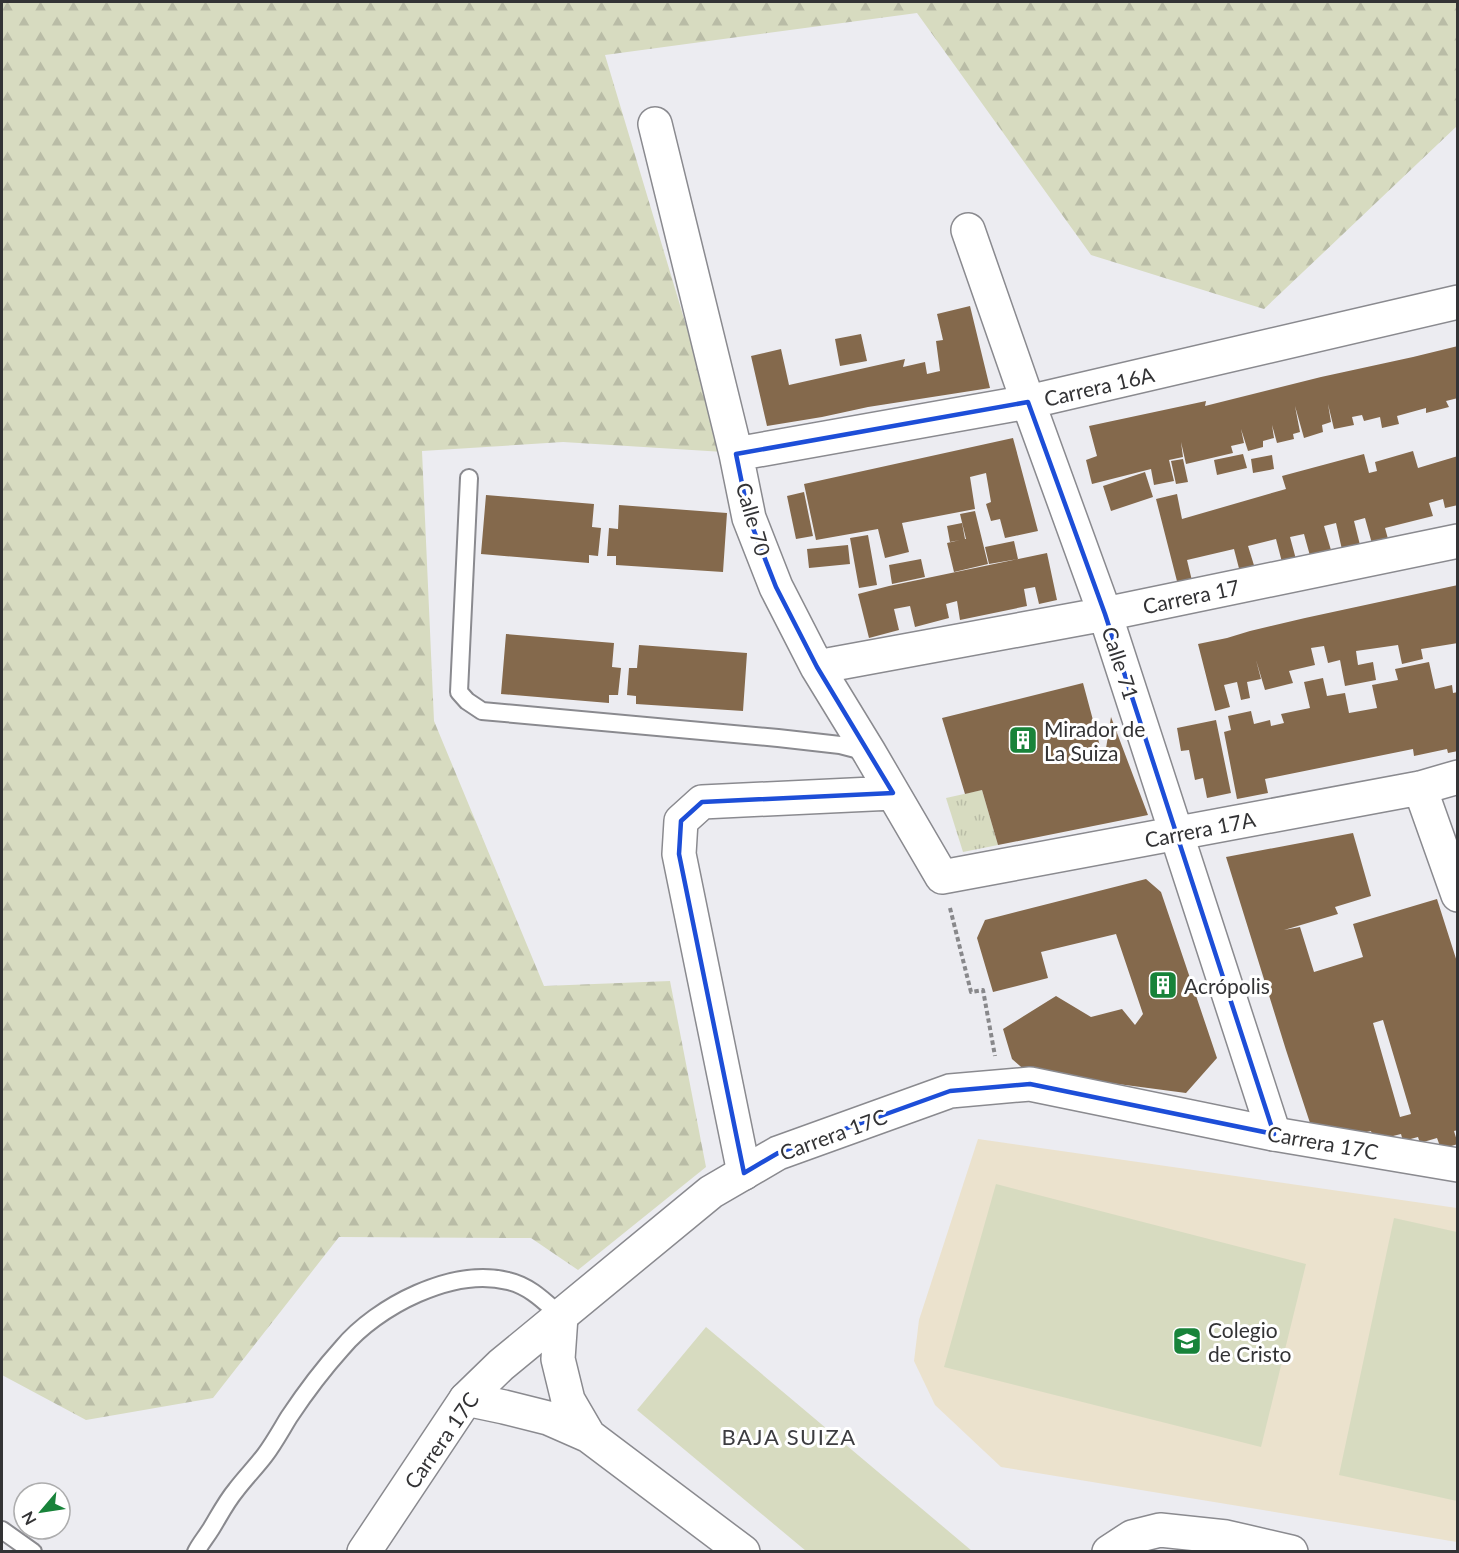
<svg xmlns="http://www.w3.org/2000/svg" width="1459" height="1553" font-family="Lato,sans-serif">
	<defs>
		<pattern id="forest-firs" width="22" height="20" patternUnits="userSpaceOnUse" patternTransform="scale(1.5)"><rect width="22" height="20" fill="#d7dbc0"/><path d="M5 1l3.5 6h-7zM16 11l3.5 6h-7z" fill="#b9bca6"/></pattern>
		<pattern id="park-tufts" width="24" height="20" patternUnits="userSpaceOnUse" patternTransform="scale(1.5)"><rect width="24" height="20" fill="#d7dbc0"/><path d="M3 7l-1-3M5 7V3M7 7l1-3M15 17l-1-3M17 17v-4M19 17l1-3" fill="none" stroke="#b9bca6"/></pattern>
	</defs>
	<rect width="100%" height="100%" fill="#ececf1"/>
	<path fill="#ebe2cd" d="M978,1139L1457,1208V1542L1001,1467L935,1405L914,1361L919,1320Z"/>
	<path fill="url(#forest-firs)" d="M2,2H1457V126L1264,309L1091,255L917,13L605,55L724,452L563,442L422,451L434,721L544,986L670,981L706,1167L578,1270L531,1238L339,1237L213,1398L86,1420L2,1375Z"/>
	<path fill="url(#park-tufts)" d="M982,790L998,845L963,852L946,798Z"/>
	<path fill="#d7dbc0" d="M996,1184L1306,1264L1261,1447L944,1367Z
		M1394,1218L1457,1232V1501L1339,1475Z
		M706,1327L972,1551H806L637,1410Z"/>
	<path fill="#84694c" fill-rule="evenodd" d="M970,306L990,388L868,407L822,417L767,426L751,356L781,349L789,385L905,359L903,367L925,362L927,374L940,371L936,341L943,340L937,314Z
		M861,334L867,361L840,366L835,339Z
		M1458,346V398L1446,401L1449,407L1426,413V408L1397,416L1399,424L1382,428L1380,417L1364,421L1362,415L1352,417L1354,425L1334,429L1328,404L1331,422L1322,425L1323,432L1304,438L1295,406L1300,432L1293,434L1294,439L1277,443L1272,425L1274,438L1263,441V447L1248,451L1241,429L1244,443L1231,446L1233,453L1186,464L1181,442L1183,457L1169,460L1174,481L1154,485L1151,469L1092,484L1086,460L1097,456L1089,426L1206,401L1205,406L1321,377L1413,357Z
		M1013,438L1038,531L1005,538L1000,519L991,521L986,504L991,502L986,473L970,477L975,509L902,523L909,552L885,558L878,529L816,540L804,484Z
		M1413,451L1418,468L1458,456V505L1445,508L1443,499L1429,503L1433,516L1385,528L1390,546L1374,551L1365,518L1354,521L1361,549L1343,554L1336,523L1324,526L1333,557L1312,563L1304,534L1290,537L1297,563L1283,566L1276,539L1248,546L1257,575L1242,580L1234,549L1187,560L1194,589L1180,593L1156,499L1177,494L1182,519L1286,489L1282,476L1364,454L1369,473L1377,471L1375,462Z
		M1243,454L1247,468L1217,475L1214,460Z
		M1272,455L1274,469L1253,473L1251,459Z
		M1183,459L1188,482L1176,484L1171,461Z
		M1145,472L1153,497L1111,511L1103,486Z
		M804,492L813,536L796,539L787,496Z
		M486,495L594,504L592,527L601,528L598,556L589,555V563L481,554Z
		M619,505L727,513L723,572L616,565V556H607L609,528L618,529Z
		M975,511L988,564L954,572L947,543L960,540L950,542L947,526L962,523L965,539H966L960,514Z
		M868,535L877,585L859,588L850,538Z
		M1014,541L1018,559L989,564L985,547Z
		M848,545L850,564L809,568L807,549Z
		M1047,553L1057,600L1039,604L1035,587L1024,589L1027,606L960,620L957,601L946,604L949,618L915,627L910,606L894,609L899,630L869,638L858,594L889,586Z
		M921,559L925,577L892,584L889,565Z
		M1458,585V643L1421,649L1423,659L1402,664L1398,645L1356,651L1358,665L1373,662L1376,680L1345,686L1340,660L1328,663L1324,646L1311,648L1315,665L1289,671L1293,683L1265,690L1256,660L1261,679L1247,682L1250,698L1241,700L1237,682L1224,685L1230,707L1215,711L1198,644L1227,638L1250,631L1305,618Z
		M506,634L614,643L612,667L621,668L618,695H609V703L501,694Z
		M639,645L747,653L743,711L636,704V696L627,695L629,668H637Z
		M1429,662L1435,689L1452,685L1453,693L1458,692V751L1448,753L1447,749L1414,756L1413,749L1265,779L1268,793L1237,799L1224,732L1231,730L1228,716L1251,711L1254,724L1270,720L1271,726L1284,723L1281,714L1310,708L1304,682L1323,678L1327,696L1345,693L1349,713L1377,708L1372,685L1398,680L1395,669Z
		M1083,683L1104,761L1111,717L1148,815L998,845L982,790L965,794L942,718Z
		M1216,720L1231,793L1207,798L1203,778L1195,780L1189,750L1181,751L1177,728Z
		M1353,833L1371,896L1335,907L1338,914L1284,930L1300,927L1314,972L1363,957L1353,924L1437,899L1458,965V1130L1454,1131L1458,1144L1441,1149L1437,1138L1420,1143L1418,1137L1403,1141L1401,1134L1385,1138V1135L1373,1138L1371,1131L1357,1134L1356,1131L1347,1134L1311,1126L1286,1050L1226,857ZM1383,1020L1411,1114L1400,1117L1373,1023Z
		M1146,879L1161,892L1217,1058L1186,1093L1027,1072L1012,1059L1003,1029L1056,996L1091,1017L1122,1009L1135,1025L1143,1014L1116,934L1041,952L1048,978L993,992L977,938L985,920Z"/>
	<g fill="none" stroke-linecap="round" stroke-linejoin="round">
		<g stroke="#8a8a8f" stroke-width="20">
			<path id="lane" d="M469,478L459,692L467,701L482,711L778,738L840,745L867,752
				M2,1530L33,1552
				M196,1552C200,1544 206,1537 211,1529C219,1516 226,1502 236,1490C245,1478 256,1467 265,1455C274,1443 281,1430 289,1417C305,1393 323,1369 342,1348C377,1306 453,1267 508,1281C530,1286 545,1302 561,1316"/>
		</g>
		<g stroke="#8a8a8f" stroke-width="36">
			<path id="street" d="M655,124L736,454L749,518L776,587L817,667L869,752L942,877L1420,788L1458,777
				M968,230L1028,402L1105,614L1274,1134
				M736,454L1028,402L1458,302
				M817,667L1105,614L1458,541
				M1420,788L1458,895
				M744,1173L679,854L681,821L702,802L893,793
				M561,1316L558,1359L568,1400L589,1436
				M466,1399L504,1407L548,1418L589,1436L743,1552
				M1109,1552L1132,1537L1160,1530L1226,1537L1291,1552"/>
		</g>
		<g stroke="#8a8a8f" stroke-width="36">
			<path id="secondary" d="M364,1552L466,1399L501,1365L711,1192L778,1153L950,1091L1030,1084L1274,1134L1458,1165"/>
		</g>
		<path stroke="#88888b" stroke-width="4" stroke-dasharray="4.5 3" stroke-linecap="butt" d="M950,908L971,992L983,990L995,1056"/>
		<use href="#lane" stroke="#fff" stroke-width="16"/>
		<use href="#street" stroke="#fff" stroke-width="33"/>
		<use href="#secondary" stroke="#fff" stroke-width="33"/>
	</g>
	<path fill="none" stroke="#1d4ed8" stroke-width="4.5" stroke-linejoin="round" d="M1028,402L1105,614L1274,1134L1030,1084L950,1091L778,1153L744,1173L679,854L681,821L702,802L893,793L817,667L776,587L749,518L736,454Z"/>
	<defs>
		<g id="building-square" transform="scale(1.5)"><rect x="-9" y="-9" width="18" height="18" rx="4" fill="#18833a" stroke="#fff"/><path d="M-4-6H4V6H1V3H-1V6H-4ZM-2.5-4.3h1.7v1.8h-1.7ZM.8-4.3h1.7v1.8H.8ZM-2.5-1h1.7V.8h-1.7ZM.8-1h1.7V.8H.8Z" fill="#fff"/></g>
		<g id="school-square" transform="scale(1.5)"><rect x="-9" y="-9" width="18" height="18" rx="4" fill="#18833a" stroke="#fff"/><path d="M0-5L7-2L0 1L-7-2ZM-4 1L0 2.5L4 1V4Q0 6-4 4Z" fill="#fff"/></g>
	</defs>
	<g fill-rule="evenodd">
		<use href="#building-square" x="1023" y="740"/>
		<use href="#building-square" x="1163" y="985"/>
		<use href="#school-square" x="1187" y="1341"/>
	</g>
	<g text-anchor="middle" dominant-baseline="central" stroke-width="6" stroke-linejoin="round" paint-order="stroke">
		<g font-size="21" fill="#333335" stroke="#fff">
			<text transform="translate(1099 386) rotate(-13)">Carrera 16A</text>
			<text transform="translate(754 519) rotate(74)">Calle 70</text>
			<text transform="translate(1191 596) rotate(-12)">Carrera 17</text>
			<text transform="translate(1121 663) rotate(72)">Calle 71</text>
			<text transform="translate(1200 829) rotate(-11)">Carrera 17A</text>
			<text transform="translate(833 1134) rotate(-20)">Carrera 17C</text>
			<text transform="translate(1323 1142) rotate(10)">Carrera 17C</text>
			<text transform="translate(441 1440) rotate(-55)">Carrera 17C</text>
		</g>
		<g font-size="21" fill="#333335" stroke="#fff" text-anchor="start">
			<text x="1044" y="728">Mirador de<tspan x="1044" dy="24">La Suiza</tspan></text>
			<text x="1184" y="985">Acrópolis</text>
			<text x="1208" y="1329">Colegio<tspan x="1208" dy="24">de Cristo</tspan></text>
		</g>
		<g font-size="22" letter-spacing="1.5" fill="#3d3d41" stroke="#fff">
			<text x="789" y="1436">BAJA SUIZA</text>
		</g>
	</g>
	<rect width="1459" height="1553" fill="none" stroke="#333335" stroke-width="6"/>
	<g transform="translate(42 1511) rotate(241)"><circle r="28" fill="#ffffff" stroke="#adadae" stroke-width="1.5"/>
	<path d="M0-4.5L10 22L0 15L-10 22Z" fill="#18833a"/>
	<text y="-9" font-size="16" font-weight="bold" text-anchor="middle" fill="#333335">N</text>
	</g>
</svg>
